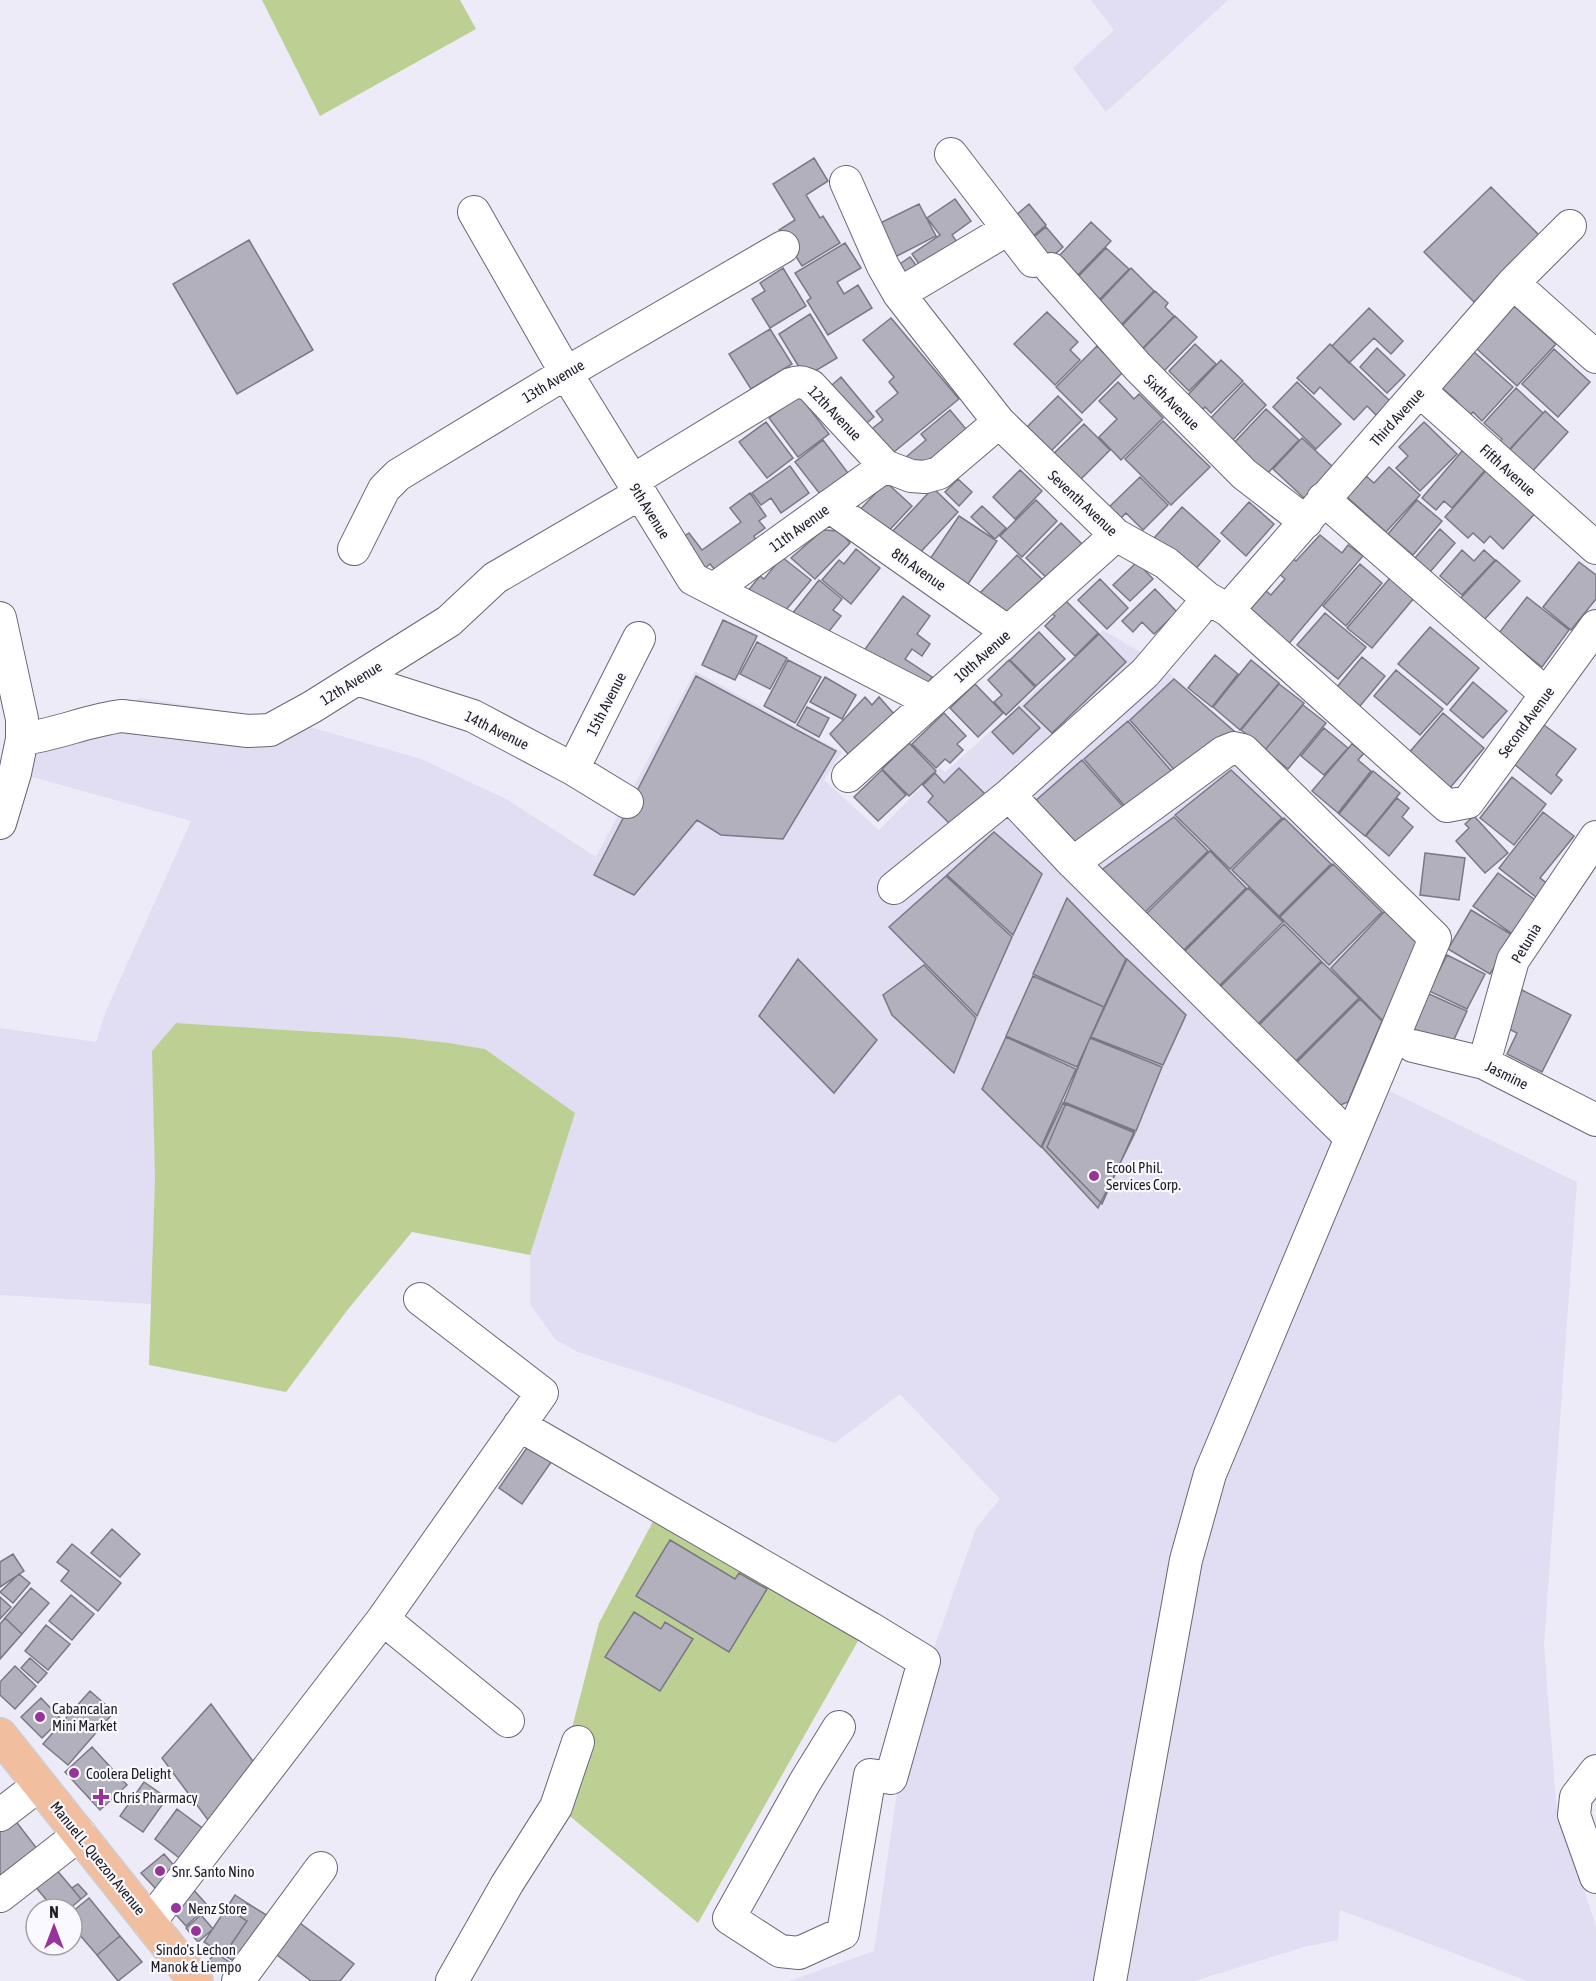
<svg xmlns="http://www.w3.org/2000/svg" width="1596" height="1981" font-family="'Asap Condensed',sans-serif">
	<rect width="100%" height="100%" fill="#edebf8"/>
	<path fill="#e1ddf2" d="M1091,0H1228L1106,112L1073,68L1114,30Z
		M1103,630L1155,661L1237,732L1449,938L1385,1089L1577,1182L1544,1645L1556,1802L1596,1927V1981H1527L1340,1910L1338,1940L1304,1947L1194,1981H789L874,1951L901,1766L933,1651L976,1528L1000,1499L900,1394L835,1443L673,1383L578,1352L556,1340L530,1304V1255L574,1113L485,1049L449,1043L396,1037L176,1023L155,1178L152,1304L0,1295V1028L96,1042L106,1011L191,821L25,775L40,729L141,698L289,721L421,759L508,800L596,857L695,671L842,752L824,780L879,830L940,768L945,772Z"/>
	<path fill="#bcd093" d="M262,0H460L476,29L320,116Z
		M176,1023L396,1037L449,1043L485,1049L575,1113L530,1255L412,1232L349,1308L286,1392L149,1365L155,1178L152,1051Z
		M657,1514L862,1634L698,1923L553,1802L599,1623Z"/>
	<path fill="#b2b0bd" stroke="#7a7884" stroke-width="1.5" d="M814,158L828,181L806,195L820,218L823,216L840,243L802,266L779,230L795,220L773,184Z
		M1491,187L1541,237L1474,302L1424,252Z
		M955,199L971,221L952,235L962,249L926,274L912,254L940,235L927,218Z
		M919,204L936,236L893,258L876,225Z
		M1029,204L1046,225L1024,244L1006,224Z
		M1091,222L1111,241L1078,275L1059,256Z
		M1046,227L1063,247L1042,266L1024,245Z
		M249,240L313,350L237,394L173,284Z
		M845,243L861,268L837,282L844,294L858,285L872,308L828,335L807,301L811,298L795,273Z
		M1106,248L1129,269L1096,303L1073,282Z
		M910,257L924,276L888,272Z
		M783,268L806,306L770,328L752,299L765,291L760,283Z
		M1131,268L1154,291L1119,327L1096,305Z
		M1155,291L1168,303L1165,307L1174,316L1141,350L1119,329Z
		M1514,306L1556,344L1517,386L1476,348Z
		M1369,308L1403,341L1391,354L1374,338L1349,363L1332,346Z
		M1047,312L1078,342L1070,350L1080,360L1055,385L1014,344Z
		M810,314L837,358L805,377L779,334Z
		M1175,316L1197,337L1163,372L1141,351Z
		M891,318L959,399L889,456L869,431L883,420L876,411L898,393L889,382L894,377L863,340Z
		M770,329L792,364L751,389L729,354Z
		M1195,344L1216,364L1189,391L1169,371Z
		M1330,344L1391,402L1377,416L1367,406L1354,420L1320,387L1314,394L1297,378Z
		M1097,346L1123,372L1082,413L1056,387Z
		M1377,348L1405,375L1387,393L1360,367Z
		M1554,349L1590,382L1558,417L1522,384Z
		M1474,352L1513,387L1482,421L1473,412L1468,417L1454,404L1457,401L1442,388Z
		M1221,360L1243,381L1211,413L1205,407L1200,412L1185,398Z
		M841,377L874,417L857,431L824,392Z
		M1118,382L1134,399L1139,394L1163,418L1121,460L1099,437L1117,419L1099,401Z
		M1297,382L1341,424L1316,449L1273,407Z
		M1244,383L1266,405L1229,444L1207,422Z
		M1516,388L1543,413L1506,453L1496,445L1502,439L1484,423Z
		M799,395L829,434L798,457L769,418Z
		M1058,396L1082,420L1050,452L1026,428Z
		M1266,409L1299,440L1265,476L1232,445Z
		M950,410L971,435L918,472L906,457L926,440L921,434Z
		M1545,411L1568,432L1530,474L1507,453Z
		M1163,421L1210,467L1171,505L1125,459Z
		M766,422L793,458L767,478L739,442Z
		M1424,422L1457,454L1420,491L1396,468L1408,456L1399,447Z
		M1084,424L1110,450L1075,485L1048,459Z
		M1302,438L1335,469L1306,500L1273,469Z
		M823,440L848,473L820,494L795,462Z
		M1463,450L1486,469L1452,508L1444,501L1436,510L1422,498Z
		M790,466L809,493L781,513L771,498L761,505L752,493Z
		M1490,466L1538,510L1503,549L1490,536L1484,543L1473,533L1468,538L1445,517Z
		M1389,467L1420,495L1386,532L1347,497L1366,476L1374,483Z
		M1020,470L1042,491L1015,519L993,497Z
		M1140,477L1168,505L1143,530L1126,513L1115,524L1104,512Z
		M958,479L972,492L959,506L945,492Z
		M886,482L912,506L883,537L857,513Z
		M933,488L958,512L915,558L890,534Z
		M750,493L766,516L759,521L765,528L754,536L756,540L715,570L710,564L697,574L673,544L689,533L702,550L741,522L730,508Z
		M1036,500L1057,521L1022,557L1000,536Z
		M1417,500L1442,521L1413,555L1388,534Z
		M1249,502L1274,524L1246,556L1221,533Z
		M982,506L1006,528L995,539L971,517Z
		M1182,507L1220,541L1192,573L1154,538Z
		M959,516L997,541L966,587L928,562Z
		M1061,523L1085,547L1051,582L1026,558Z
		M1440,529L1455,543L1430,572L1415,558Z
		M823,530L840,531L850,543L815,579L791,558Z
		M1320,535L1342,553L1348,545L1363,556L1286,647L1251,621V600L1261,587L1271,595L1285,579L1277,572L1291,557L1296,561Z
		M856,549L880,568L851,604L822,580L839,560L844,564Z
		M1462,550L1474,561L1484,550L1495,560L1462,595L1440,576Z
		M1017,555L1045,582L1006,622L978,595Z
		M782,557L811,580L780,617L748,591L760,576L764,579Z
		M1496,560L1520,581L1483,621L1459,600Z
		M1137,562L1153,579L1130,601L1113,585Z
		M1579,562L1596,575V599L1571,630L1543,607Z
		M1360,564L1382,583L1346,626L1323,606Z
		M1390,578L1414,598L1372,648L1347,628Z
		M1100,579L1128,608L1107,629L1078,600Z
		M819,580L842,599L833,610L841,616L823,639L792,614Z
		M1155,589L1177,612L1154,634L1142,622L1133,632L1122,621Z
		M903,596L930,616L917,634L930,644L922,656L912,649L905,659L932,677L921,694L863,652Z
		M1527,597L1569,630L1542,667L1499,633Z
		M1064,599L1098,633L1075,656L1045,626L1055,616L1050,612Z
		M1325,613L1366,647L1338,679L1297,645Z
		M723,620L757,636L735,680L702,665Z
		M1430,627L1479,668L1447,705L1398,664Z
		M1039,632L1065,659L1036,686L1010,660Z
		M1099,634L1126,662L1052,733L1024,706Z
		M757,642L787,658L770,689L740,674Z
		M1215,655L1238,674L1212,707L1188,688Z
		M1362,657L1385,676L1360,706L1337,687Z
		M788,660L821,677L795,723L764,706Z
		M1009,660L1035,687L1006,715L994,702L1002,695L988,680Z
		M1251,660L1279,683L1240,730L1213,707Z
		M1396,670L1443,709L1420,735L1374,696Z
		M696,676L836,751L783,839L721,835L697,820L634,895L594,875Z
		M825,677L856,695L842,719L810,702Z
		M1174,679L1235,732L1178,774L1130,720Z
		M1473,682L1507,711L1483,738L1450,710Z
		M975,684L1003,713L978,737L950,708Z
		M1279,684L1304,703L1265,750L1241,730Z
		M865,697L872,705L879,697L894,714L849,755L830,734Z
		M1303,705L1326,723L1288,769L1265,750Z
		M807,707L829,718L819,737L797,725Z
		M1019,707L1040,728L1013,754L992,732Z
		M944,713L966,736L957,744L963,750L950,763L945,759L936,768L912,744Z
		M1443,713L1484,748L1449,789L1408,754Z
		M1128,721L1174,774L1130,812L1084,759Z
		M1544,725L1576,749L1556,775L1562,780L1551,794L1514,764Z
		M1324,728L1348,748L1324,775L1301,756Z
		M909,743L936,771L909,796L882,769Z
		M1352,744L1364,753L1358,760L1371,771L1338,813L1312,791Z
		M1082,760L1127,811L1080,853L1034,802Z
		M959,768L986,795L953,827L928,802L933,796L923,785L935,773L944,783Z
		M882,770L906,795L878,821L854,797Z
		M1231,770L1282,818L1230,869L1175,815Z
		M1373,771L1400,793L1365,836L1339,814Z
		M1512,777L1546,804L1514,845L1480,818Z
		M1397,798L1409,808L1402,817L1413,827L1389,856L1366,836Z
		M1543,812L1574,836L1540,878L1548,884L1537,898L1499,868Z
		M1474,816L1508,853L1485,873L1456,841L1469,828L1465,824Z
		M1174,817L1208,851L1142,915L1100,871Z
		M1284,818L1331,864L1279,916L1232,870Z
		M994,832L1042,874L1013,935L947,875Z
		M1210,851L1246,888L1181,953L1144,916Z
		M1425,853L1465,858L1459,900L1420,895Z
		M1333,864L1382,912L1329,965L1280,917Z
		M1498,873L1538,902L1514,935L1473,906Z
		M946,876L1012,937L977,1016L889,927Z
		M1248,888L1283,922L1217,988L1182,954Z
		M1067,898L1126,959L1104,1007L1033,974Z
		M1471,910L1514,936L1490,974L1448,949Z
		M1385,911L1421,947L1383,1021L1331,968Z
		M1284,924L1321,961L1256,1026L1218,989Z
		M1447,955L1485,974L1467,1009L1429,991Z
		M798,959L877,1040L834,1093L759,1016Z
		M1127,959L1186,1015L1163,1065L1091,1037Z
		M1322,962L1359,998L1293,1064L1257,1027Z
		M924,965L976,1018L954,1073L892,1015L883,995Z
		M1033,976L1104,1007L1077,1067L1006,1036Z
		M1522,990L1571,1015L1542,1072L1507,1054L1517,1033L1503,1026Z
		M1427,993L1467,1011L1451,1046L1411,1028Z
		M1360,999L1382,1021L1348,1102L1335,1107L1294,1065Z
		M1006,1037L1076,1069L1041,1147L982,1089Z
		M1090,1038L1162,1067L1136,1131L1064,1102Z
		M1063,1103L1135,1133L1098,1208L1042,1147Z
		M1066,1103L1134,1132L1102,1204L1047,1147Z
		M531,1442L554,1458L522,1504L499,1488Z
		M112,1529L140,1554L120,1577L91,1553Z
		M670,1540L735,1579L739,1573L767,1589L729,1652L636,1596Z
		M72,1544L121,1583L98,1611L61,1581L69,1571L57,1562Z
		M13,1554L24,1571L0,1587V1562Z
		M19,1574L30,1583L13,1603L0,1592Z
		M31,1588L49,1603L22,1634L5,1618Z
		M71,1595L94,1614L72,1640L49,1621Z
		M0,1597L11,1607L0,1619Z
		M634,1612L661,1629L665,1622L693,1639L660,1691L605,1657Z
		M5,1618L22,1634L0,1659V1624Z
		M46,1625L70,1644L48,1670L25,1651Z
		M30,1658L47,1673L38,1683L21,1668Z
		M15,1666L36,1686L15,1709L0,1695V1682Z
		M90,1691L114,1712L68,1765L43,1744Z
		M41,1698L61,1719L42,1738L21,1717Z
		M211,1704L255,1764L211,1824L162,1758Z
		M92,1747L127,1785L100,1810L65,1772Z
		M144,1782L167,1798L143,1832L120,1816Z
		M177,1809L205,1830L182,1860L155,1839Z
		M11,1815L41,1854L0,1884V1823Z
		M164,1854L178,1870L156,1889L141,1873Z
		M55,1868L81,1899L69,1909H54L34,1885Z
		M78,1884L87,1894L81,1899L72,1888Z
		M191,1887L208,1906L186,1926L169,1907Z
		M235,1895L247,1903L239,1916L247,1921L224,1955L204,1942Z
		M89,1898L120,1936L97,1955L72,1926V1912Z
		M247,1903L268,1916L237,1963L224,1955L247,1921L239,1916Z
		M201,1915L213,1929L198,1942L186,1928Z
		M292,1917L354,1964L340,1981H311L268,1948Z
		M120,1936L142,1962L118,1981L97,1955Z
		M216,1953L235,1966L227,1978L209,1960Z"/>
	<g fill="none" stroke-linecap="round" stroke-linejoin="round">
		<g stroke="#696773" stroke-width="34">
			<path id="minor" d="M951,154L1033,261
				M846,182L883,266L899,294L999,422L1116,535L1166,563L1207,598L1228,610L1447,806L1468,802L1596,626
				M474,212L566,373L693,579L930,701
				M1051,269L1138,367L1244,474L1306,522
				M1513,283L1596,357
				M899,294L1008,229
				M1420,391L1596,548
				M632,481L791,384C799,381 803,382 811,386L885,466L911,476L925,477L939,473L999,422
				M1323,499L1546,694
				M829,506L1008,632
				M354,549L384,489L398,475L566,373L783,247
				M714,589L885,466
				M1228,610L1513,283L1570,226
				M0,618L22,719V739L15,773L0,823
				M357,679L473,716L573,769L627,802
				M22,739C56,735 88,720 122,716L248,731L270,730L312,707L449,621L495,578L639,494
				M573,769L639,638
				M848,776L1116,535
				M1009,795L1073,863L1351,1138
				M1073,863L1224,752L1234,748L1243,750L1435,938L1210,1474L1186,1560L1110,1981
				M894,888L1009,795L1145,673L1197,612L1207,598
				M1413,1046L1484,1063L1596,1120
				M1484,1063L1513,960L1596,837
				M519,1425L870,1628L924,1661L891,1778L870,1775L843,1933L799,1953L780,1951L729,1918L805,1782L839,1727
				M383,1619L508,1721
				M1596,1771L1576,1797L1574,1815L1596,1877
				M0,1815L39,1785
				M0,1896L80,1834
				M149,1923L383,1619L542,1393L420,1299
				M238,1981L321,1868
				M452,1981L507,1884L556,1807L578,1742"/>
		</g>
		<g stroke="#cecdce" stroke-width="36">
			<path id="major" d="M0,1735L196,1981"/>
		</g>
		<use href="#minor" stroke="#fff" stroke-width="32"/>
		<use href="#major" stroke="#f1bfa0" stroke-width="33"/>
	</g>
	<g fill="#97349b" stroke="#faf9ff" stroke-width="2">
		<circle cx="1094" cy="1176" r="6"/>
		<circle cx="40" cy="1717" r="6"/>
		<circle cx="74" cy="1773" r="6"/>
		<path d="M98 1788h6v6h6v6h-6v6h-6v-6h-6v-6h6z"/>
		<circle cx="160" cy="1871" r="6"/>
		<circle cx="176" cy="1908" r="6"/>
		<circle cx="196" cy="1931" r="6"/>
	</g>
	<g text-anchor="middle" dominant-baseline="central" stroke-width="4.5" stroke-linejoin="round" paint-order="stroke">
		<g font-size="15" fill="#1e1d22" stroke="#faf9ff">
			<text transform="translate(553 381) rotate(-31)">13th Avenue</text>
			<text transform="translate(1172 402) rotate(45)">Sixth Avenue</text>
			<text transform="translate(835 413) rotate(46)">12th Avenue</text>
			<text transform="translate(1397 417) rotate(-48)">Third Avenue</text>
			<text transform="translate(1508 470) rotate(42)">Fifth Avenue</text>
			<text transform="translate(1083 503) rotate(43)">Seventh Avenue</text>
			<text transform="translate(650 511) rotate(58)">9th Avenue</text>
			<text transform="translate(799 528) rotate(-36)">11th Avenue</text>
			<text transform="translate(919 569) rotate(35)">8th Avenue</text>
			<text transform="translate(982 656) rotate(-42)">10th Avenue</text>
			<text transform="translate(351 683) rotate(-32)">12th Avenue</text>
			<text transform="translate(606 704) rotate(-63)">15th Avenue</text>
			<text transform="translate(1526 722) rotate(-54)">Second Avenue</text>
			<text transform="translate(497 730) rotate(26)">14th Avenue</text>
			<text transform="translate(1526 943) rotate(-59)">Petunia</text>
			<text transform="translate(1507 1075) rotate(26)">Jasmine</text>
			<text transform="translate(98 1858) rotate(51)">Manuel L. Quezon Avenue</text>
		</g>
		<g font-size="15" fill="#1e1d22" stroke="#faf9ff" text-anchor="start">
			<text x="1106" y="1167">Ecool Phil.<tspan x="1106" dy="17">Services Corp.</tspan></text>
			<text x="52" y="1708">Cabancalan<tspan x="52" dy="17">Mini Market</tspan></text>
			<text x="86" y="1773">Coolera Delight</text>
			<text x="113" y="1797">Chris Pharmacy</text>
			<text x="172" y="1871">Snr. Santo Nino</text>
			<text x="188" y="1908">Nenz Store</text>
			<text x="196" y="1949" text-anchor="middle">Sindo's Lechon<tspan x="196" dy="17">Manok &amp; Liempo</tspan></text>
		</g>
	</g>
	<g transform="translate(54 1927)"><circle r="28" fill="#faf9ff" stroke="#a2a1a7" stroke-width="1.5"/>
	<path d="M0-4.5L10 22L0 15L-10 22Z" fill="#97349b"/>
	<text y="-9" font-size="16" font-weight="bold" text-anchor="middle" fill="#1e1d22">N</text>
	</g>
</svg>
